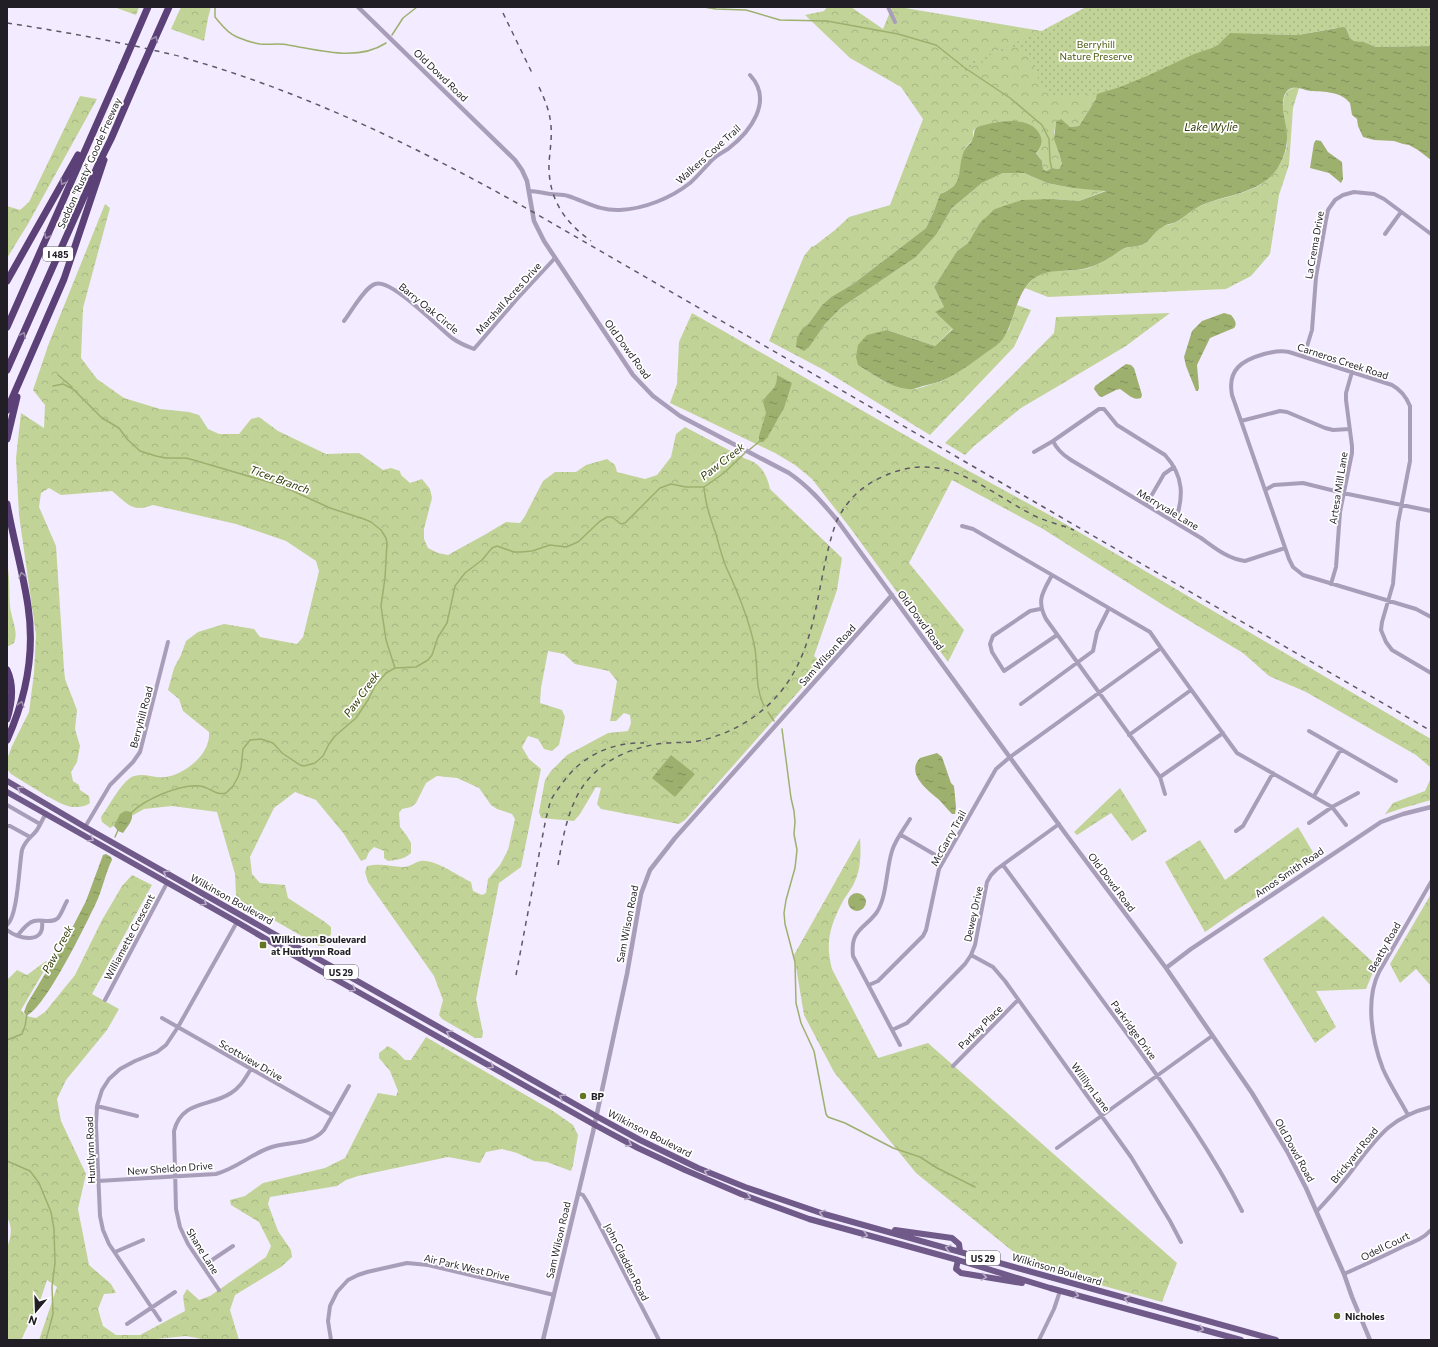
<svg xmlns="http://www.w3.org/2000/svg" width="1438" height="1347" font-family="Commissioner,sans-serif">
	<defs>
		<pattern id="forest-crowns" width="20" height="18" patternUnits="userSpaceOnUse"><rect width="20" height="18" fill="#c2d398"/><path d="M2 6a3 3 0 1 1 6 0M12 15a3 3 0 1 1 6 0" fill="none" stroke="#a6b583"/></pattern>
		<pattern id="park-dots" width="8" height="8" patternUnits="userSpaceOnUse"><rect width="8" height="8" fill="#c2d398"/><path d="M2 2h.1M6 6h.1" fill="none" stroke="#a6b583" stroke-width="1.8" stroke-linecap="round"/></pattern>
		<pattern id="water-ripples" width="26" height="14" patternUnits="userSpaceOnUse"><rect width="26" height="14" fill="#9eb06e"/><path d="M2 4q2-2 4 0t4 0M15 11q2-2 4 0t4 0" fill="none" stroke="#808f5a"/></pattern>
	</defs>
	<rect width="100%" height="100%" fill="#f3ebff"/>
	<path fill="url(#forest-crowns)" d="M114,7H139L136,15Z
		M181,7H211L208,18L204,41L171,29Z
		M827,7H851L883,29L892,7H899L1042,31L1086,7H1315L1096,99L1079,126L1070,127L1056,122L1054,133L1062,164L1059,169L1052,168L1046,171L1043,169L1042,161L1015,121L977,127L973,131V139L965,148L958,181L951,189L940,194L934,211L926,228L853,284L831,297L822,305L809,323L802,329L797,347L799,349L810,346L825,324L842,307L916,257L936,235L952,208L982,183L1003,173H1024L1047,183L1072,188L1107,190L1079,201L1053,199L979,224L968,243L957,251L934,287L944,307L936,313L953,328L935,346L887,330L866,370L883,381L893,385L916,389L942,381L960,371L998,344L1009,329L1017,305L1031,310L1014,347L930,435L824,370L769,341L804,256L812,246L813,247L835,230L849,217L890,205L923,119L901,87L850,58L805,15L824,11Z
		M1294,88H1299L1293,108L1289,165L1279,195L1270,254L1251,276L1226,289L1048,297L1025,288C1029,284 1031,280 1036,277C1049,267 1073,273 1089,268C1096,265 1104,261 1111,257C1116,254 1120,249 1126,248C1133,246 1141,247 1147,242C1151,239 1154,233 1159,229C1165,224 1172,225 1178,221C1185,217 1191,210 1198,207C1217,198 1239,196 1258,186C1273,178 1284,162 1287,145C1289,131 1273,92 1294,88Z
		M80,96L97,99L28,224L7,258V206L20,210L29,202Z
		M105,204L110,208L83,308L81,358L97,379L124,398L160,409L189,412L199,415L208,429L219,434H239L251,419L259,417L278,431L326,454L359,453L383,470L391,468L400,471L401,475L410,483L422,479L430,489L432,498L424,529V539L428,548L438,553L448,555L486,534L506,522L520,523L525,516L543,481L555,472H576L586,465L607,459L615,465L617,472L645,479L657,475L671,457L676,434L685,427L746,459C761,463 767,475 770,489L842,558L837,590L814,656L823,664L685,820L679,824L601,809L597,804L601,788L596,787L580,814L574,821L541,818L539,812L545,780L551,771L567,755L608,733L628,731L631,723L630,715L624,713L616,721H610L617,681L609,671L575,664L564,654L548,651L541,688L540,703L562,710L565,717L559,745L552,751L544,749L538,739L528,736L522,747L529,759L541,769L521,867L499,883L476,999L483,1033L482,1038H475L442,1019L439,1015L443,1000L434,976L368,882L365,872L367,866C380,863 390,866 403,867C410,867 415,862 421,861C435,859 458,876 471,882L473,891L482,895L486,893L488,879L500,865L508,850L515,819L512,814L497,809L491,805L479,788L457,778L437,776L426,783L416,803L411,807L402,809L399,813L400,827L407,836L411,843V853C405,859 396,860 388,861L384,858V851L374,847L369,852L366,859L361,861L344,834L316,800L295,792L274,808L250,857L252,874L260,883L285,885L288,898L325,922L331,927V934L324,946H319L242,902L236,895L235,874L217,812L172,806L144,809L110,828L102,822L101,817C110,805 118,787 130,778C141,771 155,779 166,777C185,774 211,754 209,732L183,711L179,699L168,690L174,668L181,655L186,641L198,632L224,624L254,629L260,637L297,644L303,637L319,571L316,561L286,541L236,524L153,505C132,513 128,504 112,491L61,495L49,488L41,493L39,507L56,546L64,669L65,679L77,710L75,729L80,746L77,762L71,772L73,781L79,785L80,790L89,796L90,803C85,807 79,807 72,807C60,806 23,781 11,774L7,769V759L12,746L29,712L34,673L36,635L19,515L16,458L21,413L44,428L45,405L33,390L49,343Z
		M692,313L945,458L1055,518L1431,739V800L1403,808L1385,814L1393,803L1425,791L1430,780V767L1416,755L1306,692L1269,676L1243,653L1163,605L1043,529L952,480L909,563L964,630L948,662L851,529L812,479L795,465L775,453L670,403L677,384L679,342Z
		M1170,313L1126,346L1021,408L974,446L965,455L945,443L1054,333L1056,317Z
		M7,562C10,577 9,591 10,606C11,619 19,631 14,643L7,647Z
		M1120,788L1147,831L1132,841L1111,813L1077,835L1074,832Z
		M1298,827L1317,859L1238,909L1205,932L1165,862L1200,840L1225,880Z
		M860,838C861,851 861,869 855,881C852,889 846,895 842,903C830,926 825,943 832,969L878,1058L928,1043L1177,1263L1162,1302L1031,1266L916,1173L834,1072L804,1015L794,955Z
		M132,875L152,885L92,994L119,1009L107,1030L66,1080L57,1099L61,1121L86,1174L78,1209L89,1265L111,1284L116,1293L104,1294L98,1309L103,1326L116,1335H140L185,1311L183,1296L187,1289L199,1300L210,1296L266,1257L271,1246L259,1222L231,1205L230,1200L245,1196L263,1183L325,1168L345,1158L378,1093L396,1096L398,1091L390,1071L379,1058V1053L388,1046L396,1051L405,1060H411L426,1037L553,1111L573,1125L578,1135L573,1165L571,1171L547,1162L534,1161L517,1153L502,1149L486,1152L480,1163L448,1157L358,1176L346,1180L337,1186L270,1197L268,1204L278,1231L291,1250L292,1257L281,1267L235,1295L230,1310L239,1340H207L186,1336L146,1340H39L57,1287L47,1280L40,1301L21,1340H7V1247C11,1238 13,1226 7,1218V980L17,970L27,975L46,961L48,964L21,1010L26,1016L36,1018L45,1012L75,975L102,920L122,886Z
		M1431,894V986L1416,969L1400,983L1390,964Z
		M1323,916L1376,965L1366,989L1316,991L1336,1027L1315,1043L1263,959Z"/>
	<path fill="url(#park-dots)" d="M1087,7H1431V46L1376,47L1364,42L1354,41L1350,38L1346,28H1336L1298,35L1230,33L1218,45L1194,54L1147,76L1120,87L1097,94L1076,97L1053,96L1042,87L1025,50L1020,47L1011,48L1004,52L994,54L985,63C976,62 972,62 968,72L957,68L1042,31Z"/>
	<path fill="url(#water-ripples)" d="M1343,27L1346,28L1350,38L1354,41L1364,42L1376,47L1431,46V160L1418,150L1409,145L1403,144L1394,141L1374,140L1363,137L1358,126L1357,119L1352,115L1350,103C1340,91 1325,92 1310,91C1304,90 1294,85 1288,90C1277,100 1287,123 1287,135C1288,150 1280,170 1268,179C1249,195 1220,196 1198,207C1190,211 1184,218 1176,222C1171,224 1166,224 1161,228C1155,231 1152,238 1147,242C1141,247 1133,246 1125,248C1120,250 1116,254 1111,257C1104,261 1095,266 1087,268C1073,272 1055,269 1042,274C1016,284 1017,317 1004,337C1000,344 993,348 987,352C968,366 949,381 927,385C920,386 915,390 908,389C889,387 873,374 858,365L856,357L858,345L867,335L887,330L935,346L953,329L935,312L944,307L934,287L957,251L968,243L979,224L995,209L1022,200L1053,199L1079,201L1106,191L1072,188L1047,183L1024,173H1003L982,183L952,208L936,235L916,257L842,307L825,324L810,346L804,351L796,347L797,338L802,329L809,323L822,305L831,297L853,284L926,228L934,211L940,194C966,185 956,170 964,151C966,146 972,143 973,138C975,133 973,131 977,127C994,122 1028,114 1039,133C1044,142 1041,146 1036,153L1042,161L1043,169L1046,171L1052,168L1059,169L1062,164L1059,153L1054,139L1056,122L1061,119L1070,127L1079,126L1096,99L1097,94L1120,87L1147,76L1194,54L1212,48L1218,45L1230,33L1298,35Z
		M1316,140L1321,141L1328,152L1342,162L1343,179L1341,183L1329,173L1310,168L1314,143Z
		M1224,313L1231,315C1234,319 1238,323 1234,328L1210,338L1197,365L1199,388L1198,391H1196L1186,366L1184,357L1192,331L1202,321Z
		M1126,364L1131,365L1134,368L1142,395L1141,398C1132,401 1127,393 1120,389L1116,390L1102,397L1099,396L1094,389L1095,386Z
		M777,375L792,383L784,408L771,431L767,438L763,442H759V436L766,413L763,402C769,389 777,392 777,375Z
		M937,753L942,757L951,783L954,786L956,807L955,814H952C947,809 942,802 937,798C926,789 906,773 920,758Z
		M671,755L695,774L675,797L652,778Z
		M125,811L132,812V818L130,823L123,833L118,831L114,826L120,814Z
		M106,854L111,857L112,860C106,871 102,891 96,903C86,924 45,1009 26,1016L24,1012L27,1004L70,932L86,901L103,855Z
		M848 902a9 9 0 1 1 18 0a9 9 0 1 1-18 0Z"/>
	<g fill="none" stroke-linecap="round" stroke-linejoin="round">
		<path stroke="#9eb06e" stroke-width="1.5" d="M215,7V17C221,24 227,33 237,37C244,40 253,43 260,44C269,45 279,43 288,45C319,50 357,62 386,43
			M704,7L716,9L746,10L780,20L827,21L898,34L936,45L965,68L1010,98L1042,125L1049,139L1050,161L1052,170
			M392,35L403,18L417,7
			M58,375L72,387
			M53,386L63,384L73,389L102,418L119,428L127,439L140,451L156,456L166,458H186L197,461L282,486L330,508L364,519L371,522L381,530L386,538L387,543L385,578L381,606L386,640L395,668
			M749,450L760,441
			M704,487C705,503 710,518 716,534C719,545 722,558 727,569C739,595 750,621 755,649C758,669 755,688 764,706
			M768,712L774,721
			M782,729L791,798L794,811L795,822L794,834L797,850L795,868L786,900L784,913L785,924L795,962L796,1003L801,1023L814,1051L826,1114L828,1117L845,1123L893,1148L920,1157L937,1168L975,1187
			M131,813C145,799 180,784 200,786C210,787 215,796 226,793L233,786L238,777L241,768L243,749L250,740L261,739L273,743L282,753L300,765L304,766L315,763L323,756L329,744L335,736L356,718L368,700L375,686L386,673L395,668L416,667L428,660L432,655L438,637L447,623L455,586L465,573L482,560L492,548L497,546L514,552H521L532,551L550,545L566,547L578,542L599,522L607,517H612L621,524L625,523L660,488L671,484L686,487H704L724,473L746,452
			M115,837L118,830
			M7,1040L22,1034L25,1026L27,1014
			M7,1161L30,1171L39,1183L51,1212L54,1229L55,1263L52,1287L53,1314L46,1340"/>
		<path stroke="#a99eb9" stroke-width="4" d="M888,7L895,22
			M529,191C536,191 543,193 550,194C556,195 562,194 568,196C587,202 599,211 620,210C644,209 671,198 690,183C698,176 705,167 713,159C717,155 723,152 728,149C750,132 774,101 750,75
			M1385,234L1401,212
			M344,321C351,312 364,288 375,284C391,278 438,327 452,338C459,343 466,346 474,349L516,300L555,258
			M1304,356L1312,330L1316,277L1326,220L1328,210L1335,200L1343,195L1354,192L1374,194L1384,199L1431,234
			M1241,421L1280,411L1287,412L1325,428L1333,430L1350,429
			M1053,441C1057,450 1063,455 1071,460L1201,538C1215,548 1228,559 1245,561L1285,548
			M1034,452L1053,441L1099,409H1104L1117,425L1165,455C1184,476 1184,497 1175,522
			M1265,490L1274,485L1303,483L1343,493L1431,511
			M1146,505L1164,474L1174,467
			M1052,575C1043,592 1036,600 1046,619L1160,777L1165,794
			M1331,584L1336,567L1340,512L1352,453V446L1346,400V393L1352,372
			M1040,609L1030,611L993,636L990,644L992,652L1004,671L1057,635
			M1431,617L1416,609L1303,575L1293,567L1289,559L1232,395C1227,369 1243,360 1264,354C1272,352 1280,350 1289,352L1392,385C1401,390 1406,396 1410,406V461L1398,523L1393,584L1382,622L1381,630L1386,642L1392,650L1431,673
			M1161,648L1237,753L1332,807L1346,825
			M1021,704L1093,651L1097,632L1109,608
			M1309,731L1396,781
			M1129,735L1191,690
			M1160,777L1223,733
			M1314,796L1341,749
			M7,805L40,824
			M1309,823L1332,807L1358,793
			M7,826H10L30,837
			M85,827L110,785L133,762L140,752L168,642
			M1236,831L1243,826L1273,773
			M901,835L944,860
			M1003,865C1048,927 1094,988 1139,1050C1176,1102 1213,1154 1242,1211
			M7,925C18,916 19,865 22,850C25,840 32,837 37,830C40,825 43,819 46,813
			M7,930C18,939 45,945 42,922
			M18,935C22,930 27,923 34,921C41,919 52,924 58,918C62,913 64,906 67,901
			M971,955L993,967L1005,981L1131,1157L1170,1221L1181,1242
			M869,985L878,981L923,936L926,930L939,869L996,769L1010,757L1161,648L1150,632L973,529L962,526
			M105,1000L167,883
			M162,1018L332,1115
			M892,1030L907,1023L965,964L971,955L975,945L987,882L991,875L997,869L1059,824
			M900,1045L853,956C850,929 865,929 877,912C887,896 886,870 892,851C895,840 904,829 910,819
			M953,1066L1018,1000
			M97,1106L137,1116
			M1408,1115C1400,1100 1390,1085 1383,1069C1372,1041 1365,1000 1379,972L1431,882
			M1057,1148L1212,1036
			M98,1181L216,1174C237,1168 250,1155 269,1148C287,1141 310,1146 324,1130L349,1086
			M578,1193L583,1195L588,1203L659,1340
			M1317,1211C1329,1198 1342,1184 1353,1169C1377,1138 1390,1117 1431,1107
			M115,1252L143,1240
			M203,1266L233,1246
			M1344,1274C1364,1265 1384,1256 1404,1246C1414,1242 1424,1238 1431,1230
			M219,1290L188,1244L180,1227L176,1209L174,1131C182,1100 210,1107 231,1093C241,1087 245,1078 251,1069
			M160,1320L109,1244L103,1230L100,1216L96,1125L97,1106L102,1090L109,1079L120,1069L135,1061L157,1052L166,1045L178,1027L237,922
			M127,1324L175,1292
			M331,1340L328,1321L330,1306L337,1292L348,1280L358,1275L367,1272L407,1263L428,1265L554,1295
			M1039,1340L1054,1309L1060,1291"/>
		<path stroke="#a99eb9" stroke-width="4.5" d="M358,7L515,160L522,170L527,181L534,221L544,241L633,375L653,396L680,416L789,473C808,486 822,502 837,520L1065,833L1166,968L1252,1093L1287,1151L1306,1188L1344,1274L1352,1297L1370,1340
			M1166,968L1191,949L1381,822L1403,814L1431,807
			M543,1340L593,1132L627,974L641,894L650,870L675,838L892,595"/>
		<path stroke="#705a89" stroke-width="6" d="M7,781L85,827L596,1116L640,1140L698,1168L745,1187L824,1214L1276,1340
			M7,792L237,922L319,970L595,1125L638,1148L685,1170L741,1194L809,1219L958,1260L1050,1288L1241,1340
			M895,1230L952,1238L959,1244L960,1251
			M958,1260L956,1269L961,1273L1022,1283"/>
		<path stroke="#5b4177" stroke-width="7" d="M7,281L78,155
			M7,327L122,67
			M7,370L99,163L111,139L140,72
			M7,410L64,279L104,160
			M7,439L17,397
			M7,504C13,538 23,572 28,606C35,652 26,698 7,740
			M7,670C14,685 12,703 7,719"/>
		<path stroke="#5e5964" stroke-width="1.5" stroke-dasharray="5 5" stroke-linecap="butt" d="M503,13L533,75
			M7,23C53,30 98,38 144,48C159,52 174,54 188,59C310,94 423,150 533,212L1431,731
			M539,87C545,100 550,112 551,126C552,138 550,150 549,163C548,197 563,221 591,241
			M558,865C562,842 566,819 576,798C593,763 630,746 667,743C678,742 687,743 698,741C728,735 757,719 778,695C821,645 815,579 837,520C848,499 862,486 882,477C945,447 984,491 1037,517C1048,522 1062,525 1074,530
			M516,975L546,818C548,812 549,804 552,798C555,793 558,789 561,785C580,757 610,742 644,743"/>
		<path stroke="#5b4177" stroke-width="7" d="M122,67L148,7
			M140,72L169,7"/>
	</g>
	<defs><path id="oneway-chevron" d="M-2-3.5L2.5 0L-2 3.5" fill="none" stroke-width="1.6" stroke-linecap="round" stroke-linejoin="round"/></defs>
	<g stroke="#9d8dad">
		<use href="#oneway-chevron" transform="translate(155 39) rotate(-66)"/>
		<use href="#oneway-chevron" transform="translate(63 182) rotate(120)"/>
		<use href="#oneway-chevron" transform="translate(47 236) rotate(114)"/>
		<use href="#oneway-chevron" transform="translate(23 335) rotate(-66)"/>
		<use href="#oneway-chevron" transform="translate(22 575) rotate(-103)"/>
		<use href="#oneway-chevron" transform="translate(21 704) rotate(-73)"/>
	</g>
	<g stroke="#b8acc4">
		<use href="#oneway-chevron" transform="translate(20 789) rotate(-149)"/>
		<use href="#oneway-chevron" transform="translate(91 839) rotate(30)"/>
		<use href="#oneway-chevron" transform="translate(166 873) rotate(-150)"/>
		<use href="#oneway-chevron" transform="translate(204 903) rotate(30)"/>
		<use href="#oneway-chevron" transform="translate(353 989) rotate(29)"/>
		<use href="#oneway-chevron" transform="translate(449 1033) rotate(-150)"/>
		<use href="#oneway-chevron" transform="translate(491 1066) rotate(29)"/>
		<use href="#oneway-chevron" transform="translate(562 1097) rotate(-151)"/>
		<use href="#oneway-chevron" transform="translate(629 1144) rotate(28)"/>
		<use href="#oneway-chevron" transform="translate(707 1172) rotate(-158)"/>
		<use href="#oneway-chevron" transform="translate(748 1197) rotate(21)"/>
		<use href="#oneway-chevron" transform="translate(822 1213) rotate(-163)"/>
		<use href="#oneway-chevron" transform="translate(865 1235) rotate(15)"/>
		<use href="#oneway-chevron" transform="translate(948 1248) rotate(-165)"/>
		<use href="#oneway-chevron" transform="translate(984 1277) rotate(9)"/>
		<use href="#oneway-chevron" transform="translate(1076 1295) rotate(15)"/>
		<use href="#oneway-chevron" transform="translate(1127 1299) rotate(-164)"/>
		<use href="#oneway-chevron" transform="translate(1201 1329) rotate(15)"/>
	</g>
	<g fill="#637524" stroke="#fff" stroke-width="1.5">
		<rect x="259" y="941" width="8" height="8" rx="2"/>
		<circle cx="583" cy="1096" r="4"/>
		<circle cx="1337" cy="1316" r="4"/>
	</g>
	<g text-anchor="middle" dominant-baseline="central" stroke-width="3.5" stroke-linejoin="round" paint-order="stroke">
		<g fill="#fff" stroke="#646266" stroke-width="1">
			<rect x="43" y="247" width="30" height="14" rx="3"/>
			<rect x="324" y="965" width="34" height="14" rx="3"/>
			<rect x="966" y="1251" width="34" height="14" rx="3"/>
		</g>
		<g font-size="9" font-weight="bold" fill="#211e25">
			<text x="58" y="254">I 485</text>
			<text x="341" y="972">US 29</text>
			<text x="983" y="1258">US 29</text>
		</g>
		<g font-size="10" fill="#49590e" stroke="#fff">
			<text x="1096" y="44">Berryhill<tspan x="1096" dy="12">Nature Preserve</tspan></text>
		</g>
		<g font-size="10" fill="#211e25" stroke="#fff">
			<text transform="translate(441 75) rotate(44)">Old Dowd Road</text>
			<text transform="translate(708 154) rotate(-42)">Walkers Cove Trail</text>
			<text transform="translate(89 163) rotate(-66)">Seddon "Rusty" Goode Freeway</text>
			<text transform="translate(1314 245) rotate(-80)">La Crema Drive</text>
			<text transform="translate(508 298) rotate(-48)">Marshall Acres Drive</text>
			<text transform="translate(429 308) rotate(39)">Barry Oak Circle</text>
			<text transform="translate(628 349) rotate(54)">Old Dowd Road</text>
			<text transform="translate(1343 361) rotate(18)">Carneros Creek Road</text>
			<text transform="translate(1338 488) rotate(-81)">Artesa Mill Lane</text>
			<text transform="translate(1168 509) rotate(31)">Merryvale Lane</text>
			<text transform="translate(921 620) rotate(54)">Old Dowd Road</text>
			<text transform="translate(827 655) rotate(-48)">Sam Wilson Road</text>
			<text transform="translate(141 717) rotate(-75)">Berryhill Road</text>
			<text transform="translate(948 838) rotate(-61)">McGarry Trail</text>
			<text transform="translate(1289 872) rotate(-34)">Amos Smith Road</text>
			<text transform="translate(1112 882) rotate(53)">Old Dowd Road</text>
			<text transform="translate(232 899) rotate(29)">Wilkinson Boulevard</text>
			<text transform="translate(973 914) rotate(-78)">Dewey Drive</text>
			<text transform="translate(627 924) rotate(-79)">Sam Wilson Road</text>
			<text transform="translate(129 937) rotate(-62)">Williamette Crescent</text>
			<text transform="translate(1384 947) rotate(-61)">Beatty Road</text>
			<text transform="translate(980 1027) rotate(-45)">Parkay Place</text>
			<text transform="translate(1134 1030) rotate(54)">Parkridge Drive</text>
			<text transform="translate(251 1060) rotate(30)">Scottview Drive</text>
			<text transform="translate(1091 1087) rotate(54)">Willilyn Lane</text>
			<text transform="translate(650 1133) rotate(27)">Wilkinson Boulevard</text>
			<text transform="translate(90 1150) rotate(-92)">Huntlynn Road</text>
			<text transform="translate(1295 1150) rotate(61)">Old Dowd Road</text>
			<text transform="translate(1354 1155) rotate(-51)">Brickyard Road</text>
			<text transform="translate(170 1168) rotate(-4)">New Sheldon Drive</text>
			<text transform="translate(558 1240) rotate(-77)">Sam Wilson Road</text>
			<text transform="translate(1385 1246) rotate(-26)">Odell Court</text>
			<text transform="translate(203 1251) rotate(58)">Shane Lane</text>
			<text transform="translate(627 1262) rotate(63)">John Gladden Road</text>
			<text transform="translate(467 1267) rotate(13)">Air Park West Drive</text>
			<text transform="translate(1057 1269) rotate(16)">Wilkinson Boulevard</text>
		</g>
		<g font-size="10" font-weight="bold" fill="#211e25" stroke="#fff" text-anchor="start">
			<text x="271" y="939">Wilkinson Boulevard<tspan x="271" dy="12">at Huntlynn Road</tspan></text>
			<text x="591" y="1096">BP</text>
			<text x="1345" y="1316">Nicholes</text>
		</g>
		<g font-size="11" font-style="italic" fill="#303b08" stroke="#fff">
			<text x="1211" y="126">Lake Wylie</text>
			<text transform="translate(722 461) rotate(-38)">Paw Creek</text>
			<text transform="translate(280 479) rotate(20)">Ticer Branch</text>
			<text transform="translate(361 694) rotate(-54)">Paw Creek</text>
			<text transform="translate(57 949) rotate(-62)">Paw Creek</text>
		</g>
	</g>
	<rect width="1438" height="1347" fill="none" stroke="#211e25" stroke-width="16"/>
	<g transform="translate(36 1311) rotate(199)" stroke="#ffffff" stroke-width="3" paint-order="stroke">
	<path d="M0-3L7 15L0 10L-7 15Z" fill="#211e25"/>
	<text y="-6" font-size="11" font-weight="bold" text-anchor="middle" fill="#211e25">N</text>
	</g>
</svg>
